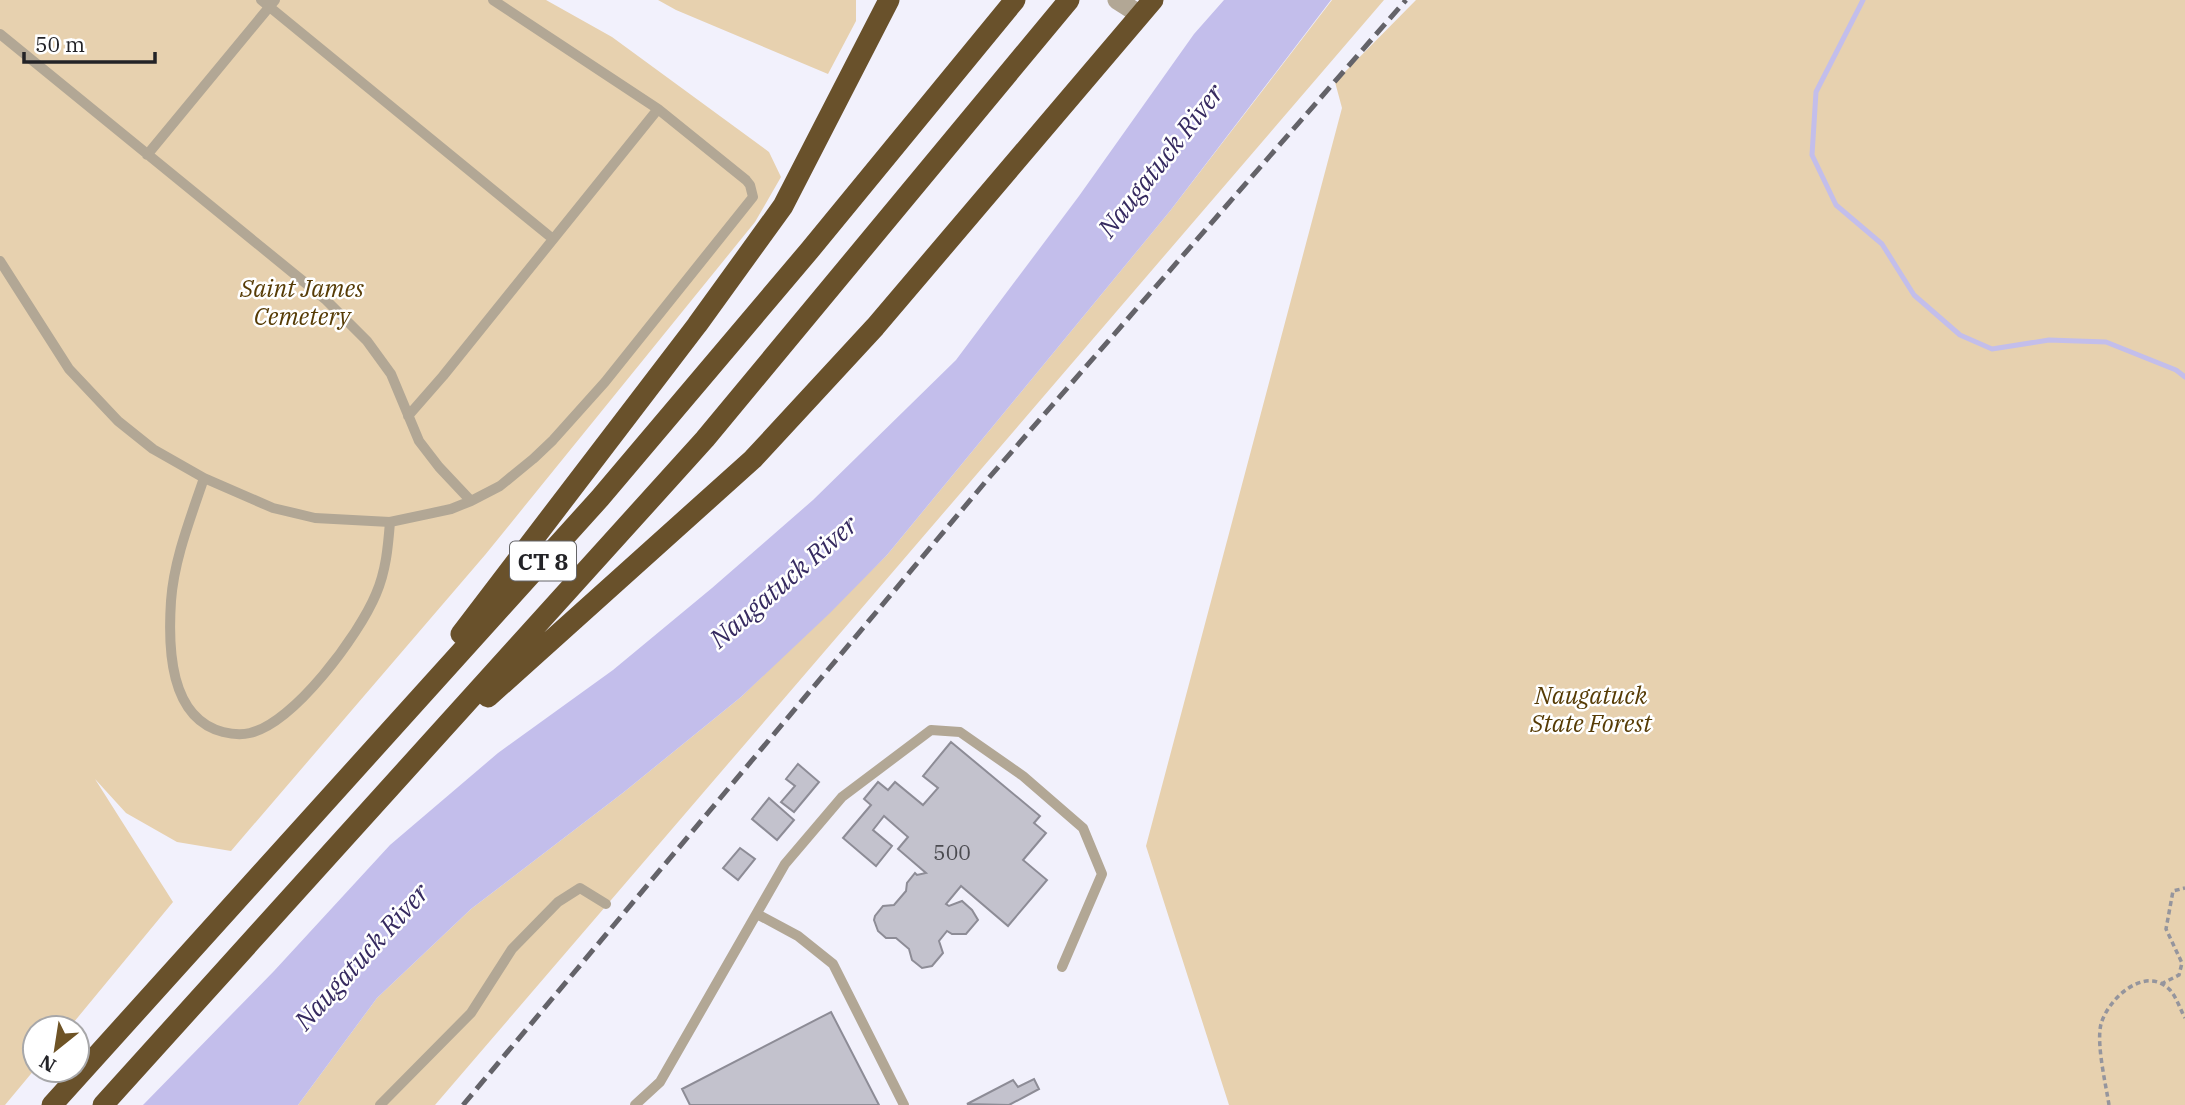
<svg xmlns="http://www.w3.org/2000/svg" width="2185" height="1105" font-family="'IBM Plex Serif',serif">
	<rect width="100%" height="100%" fill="#f2f1fc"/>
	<path fill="#e7d1af" d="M0,0H546L612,37L769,152L781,177L755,222L485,555L231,851L177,842L126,813L95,779L173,902L69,1028H35V1069L5,1105H0Z
		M658,0H856V21L828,74L676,10Z
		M1332,0H1384L435,1105H298L377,998L471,909L624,792L741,697L887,555L1170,211Z
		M1416,0H2185V1105H1229L1146,846L1342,108L1335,82Z"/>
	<path fill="#c3beeb" d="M1224,0H1331L1170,211L887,555L830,613L741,697L624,792L471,909L377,998L298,1105H143L274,971L390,845L498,753L613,670L712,588L813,500L956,360L1079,196L1194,34Z"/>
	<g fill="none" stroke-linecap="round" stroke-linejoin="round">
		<path stroke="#c3beeb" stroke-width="5" d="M1863,0L1816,92L1812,155L1836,205L1882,244L1914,295L1960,335L1992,349L2049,340L2106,342L2176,370L2185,377"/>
	</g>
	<path fill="#c3c2cd" stroke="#8d8c96" stroke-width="2" d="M951,742L1040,816L1034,823L1046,833L1023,860L1047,880L1008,926L961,886L946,904L949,906L962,901L972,910L978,920L966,934H952L947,931L939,941L943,953L932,966L922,968L912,960L909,949L896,938H886L878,931L874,920L875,916L883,906L894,905L906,891L907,883L915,873L917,875L926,873L898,849L908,837L884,816L873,830L892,846L876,866L843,838L871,805L864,799L878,782L888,790L895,782L923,805L938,788L923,776Z
		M798,764L819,782L794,812L781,802L795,786L786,779Z
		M769,798L794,820L777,840L752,819Z
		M740,848L755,859L738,880L723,868Z
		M831,1012L879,1105H690L682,1089Z
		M1034,1079L1039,1089L1009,1105L967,1104L1013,1080L1018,1087Z"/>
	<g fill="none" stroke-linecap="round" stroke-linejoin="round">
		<path stroke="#95959d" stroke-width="3.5" stroke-dasharray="5 3.5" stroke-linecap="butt" d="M2161,984L2179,975L2182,963L2166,929L2173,891L2185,888
			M2109,1105C2106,1085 2096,1044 2101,1024C2108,999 2145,964 2170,990C2177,998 2180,1009 2185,1018"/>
		<path stroke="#b2a795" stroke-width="10" d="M261,0L553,239
			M0,34L325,299L367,341L391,374L419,441L439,467L471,501
			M147,155L275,0
			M0,261L69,369L118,421L153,449L204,478L273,508L315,518L390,522L451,509L471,501L500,486L533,459L553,440L605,382L753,197L750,185L746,180L658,109L493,0
			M408,416L443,376L658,109
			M204,478C191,517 174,559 171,601C168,647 169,718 223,732C231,734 242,735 250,733C294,723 359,635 376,594C386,571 388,547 390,522
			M757,914L798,936L833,964L904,1105
			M380,1105L471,1013L512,949L558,902L580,888L606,904
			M635,1105L660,1082L785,864L842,797L931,730L960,732L1023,776L1083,828L1102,874L1062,967"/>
		<path stroke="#b2a795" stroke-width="19" d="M1117,0L1139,14"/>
		<path stroke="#69512b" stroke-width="21" d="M461,634L697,325L783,206L889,0
			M488,697L753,459L875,327L1153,0
			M52,1105L600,498L809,251L1015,0
			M103,1105L705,439L1069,0"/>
		<path stroke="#646369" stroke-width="5" stroke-dasharray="14 7" stroke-linecap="butt" d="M463,1105L987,480L1406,0"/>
	</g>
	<g text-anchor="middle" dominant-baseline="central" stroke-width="5" stroke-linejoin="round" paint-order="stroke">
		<g font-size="21" fill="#4b4b50">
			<text x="952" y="852">500</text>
		</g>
		<rect fill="#fff" stroke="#656568" stroke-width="2" x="510" y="541.5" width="66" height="39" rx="5"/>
		<g font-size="23" font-weight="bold" fill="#232327">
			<text x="543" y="561">CT 8</text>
		</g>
		<g font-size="24" font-style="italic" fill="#563b05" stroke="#fff">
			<text x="302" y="288">Saint James<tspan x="302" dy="28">Cemetery</tspan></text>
			<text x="1591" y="695">Naugatuck<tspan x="1591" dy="28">State Forest</tspan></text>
		</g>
		<g font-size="26" font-style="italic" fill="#362a60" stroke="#fff">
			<text transform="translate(1160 160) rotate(-52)">Naugatuck River</text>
			<text transform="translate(783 581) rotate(-41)">Naugatuck River</text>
			<text transform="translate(361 956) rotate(-48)">Naugatuck River</text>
		</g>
	</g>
	<g transform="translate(56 1049) rotate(210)"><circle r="33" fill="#ffffff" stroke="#a7a7a9" stroke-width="2"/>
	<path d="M0-5L12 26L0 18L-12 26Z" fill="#6e5325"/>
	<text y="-10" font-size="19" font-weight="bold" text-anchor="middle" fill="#232327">N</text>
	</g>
	<path d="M24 52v10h131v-10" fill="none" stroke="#232327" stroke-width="3.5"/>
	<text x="35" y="52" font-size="21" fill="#232327" stroke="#ffffff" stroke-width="5" paint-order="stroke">50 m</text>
</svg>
